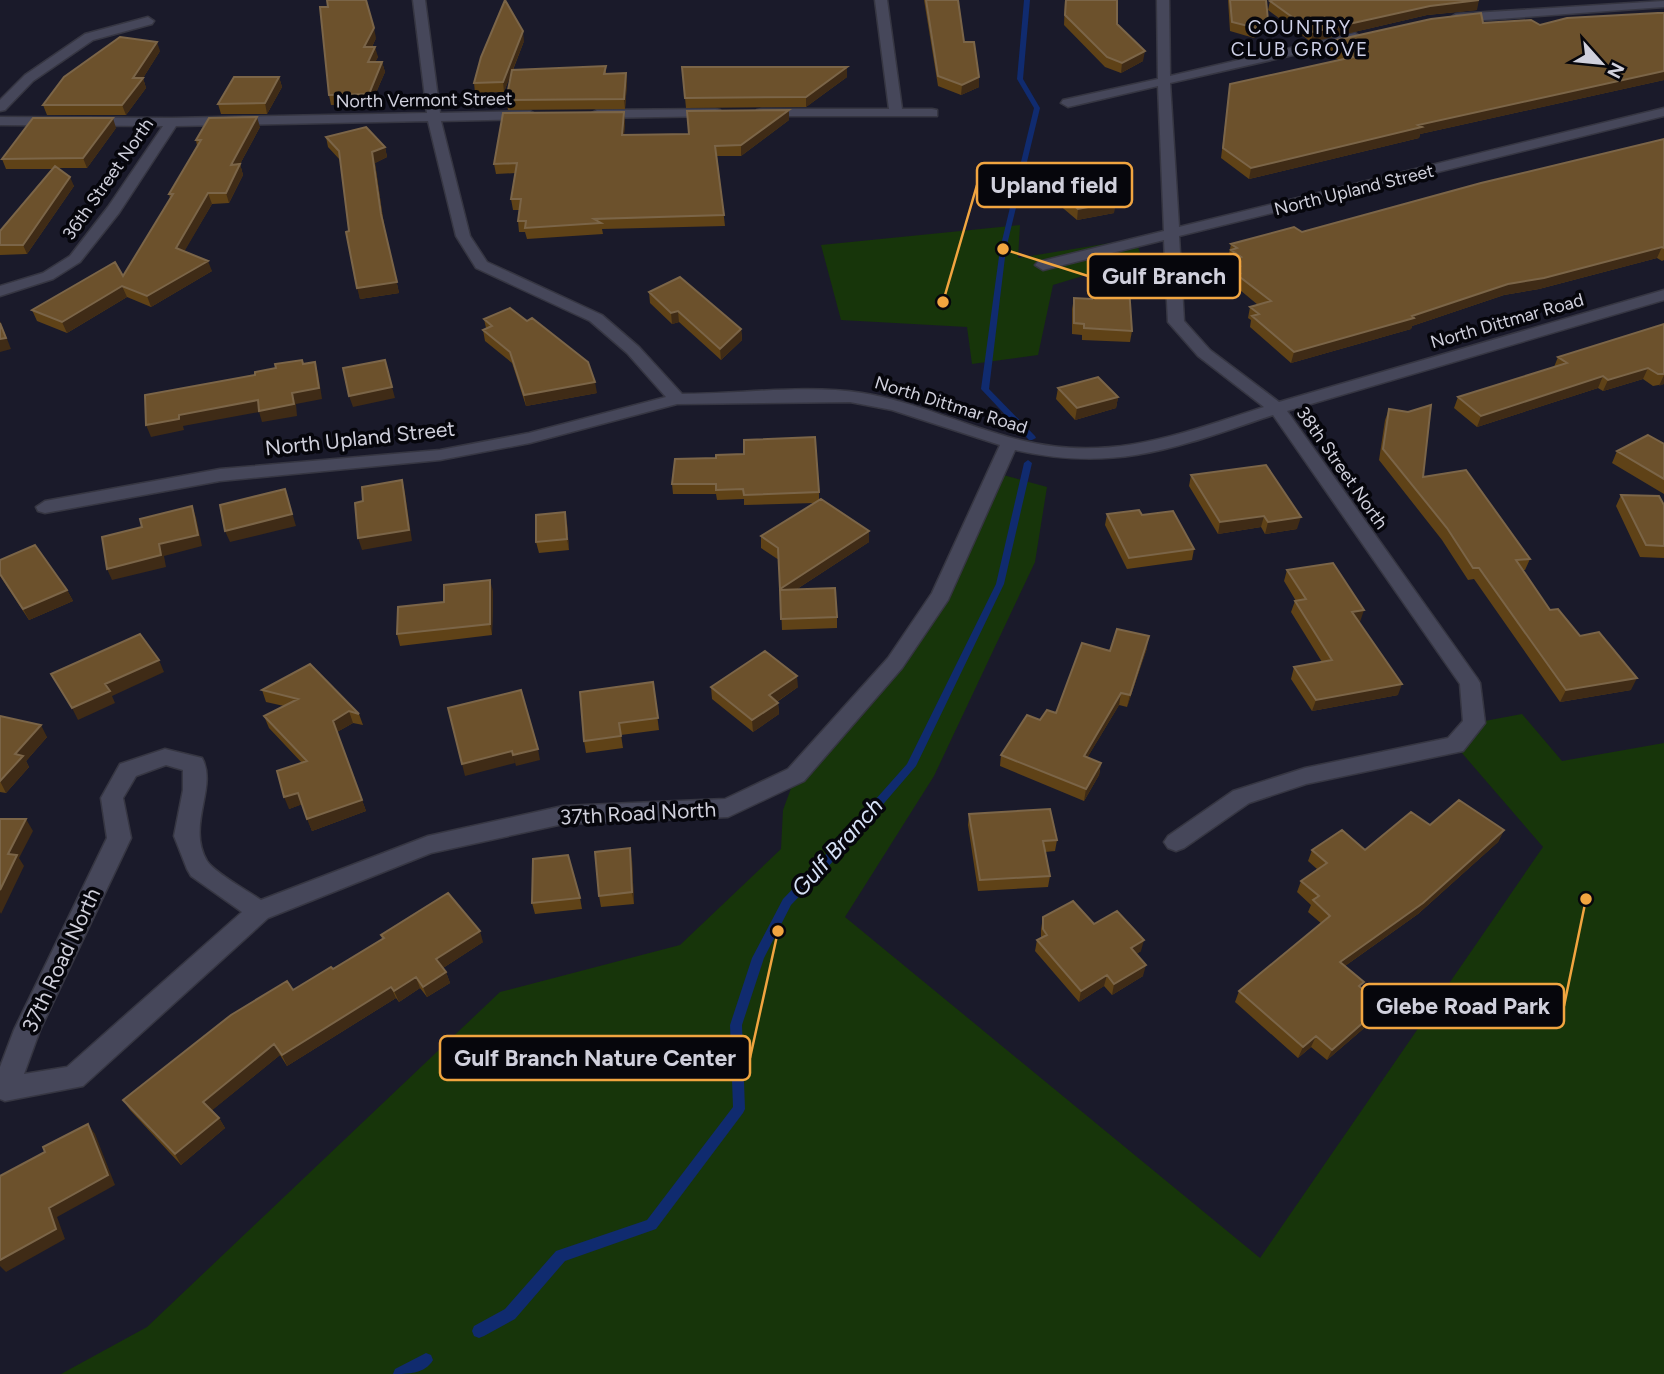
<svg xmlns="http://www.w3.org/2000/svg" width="1664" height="1374" font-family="Figtree,sans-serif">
	<rect width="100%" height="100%" fill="#1a1a2a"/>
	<path fill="#17350a" d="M1020,225L1018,258L1135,239L1142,258L1053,285L1038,355L972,364L967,327L841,320L821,245Z
		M996,473L1047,487L1035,562L934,776L845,917L1260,1258L1543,847L1455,745L1474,723L1522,714L1562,761L1664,743V1374H61L147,1327L500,992L680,945L781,849L783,810L796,775L895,663Z"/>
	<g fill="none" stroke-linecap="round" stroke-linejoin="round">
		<path fill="#102b6f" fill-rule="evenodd" d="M1024,0H1030L1023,79L1040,108L1006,249L989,389L1035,436L1036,438L1032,440H1029L981,389L1000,249L1034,108L1017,79Z
			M1028,460L1032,463L1004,584L916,766L843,851L791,905L764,958L742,1025L745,1109L743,1113L656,1229L565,1261L515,1319L484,1336L479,1338L474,1336L472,1331L474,1326L505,1309L556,1251L647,1220L733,1107L730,1025L752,958L783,899L835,845L907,764L996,584L1024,463Z
			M426,1353L431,1355L433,1360C425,1374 408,1374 393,1374L395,1369Z"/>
		<g stroke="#363642" stroke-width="3">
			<path id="minor" d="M413,0H425L440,113L530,111L537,115L530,119L441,121L470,236L487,262L602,315L639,347L682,394C740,394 806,384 862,393C917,402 967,427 1020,440C1110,463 1180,434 1264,407L1198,356L1168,322L1164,240L1043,270L1035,265L1038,262L1164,231L1158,86L1068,107L1061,103L1063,100L1158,79L1157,0H1169L1170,76L1355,33L1361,37L1355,41L1170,83L1179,227L1664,108V116L1179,236L1184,321L1210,350L1279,402L1664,290V300L1287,411L1477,678L1480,683L1485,723L1463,751L1306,784L1249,803L1184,848L1176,851L1168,848L1164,842L1168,836L1233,791L1305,768L1448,738L1463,721L1460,684L1273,415C1178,447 1117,473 1015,450L948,600L902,668L804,781L728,817L563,824L431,853L268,918L83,1086L5,1101L0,1099V1067L14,1030L107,838L101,798L120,764L165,749L202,758C218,787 186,825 207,861C215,873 248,891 261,900L428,836L563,806L725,799L788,769L888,658L932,593L1000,445L892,410L850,402L677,404L530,443L440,460L220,481L45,513L38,511L36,507L45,501L220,469L440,450L529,433L666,397L627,353L590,321L476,268L456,236L428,121L176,126L119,213L80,262L53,279L0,296V286L43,273L70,256L108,207L163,126L0,125V117L172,118L427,113ZM166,765L183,770V790L174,836L187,869L191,876L242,912L67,1067L24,1074L40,1030L131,838L123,798L136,776Z
				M875,0H887L902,109H932L937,110V116H757V110L762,109H889Z
				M1664,1V7L1456,22L1450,18L1456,14Z
				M148,17L154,21L152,24L93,40L33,81L5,110L0,111V100L25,75L85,34Z
				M715,109L720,110V116L597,118L590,114L597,110Z"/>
		</g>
		<use href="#minor" fill="#46475a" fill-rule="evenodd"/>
	</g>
	<path fill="#5f4217" d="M924,0H958L964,42L979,77V87L961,95L938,86Z
		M1065,0H1117V24L1143,61L1121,73L1105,67L1064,25Z
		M1228,0H1266V30L1254,38L1230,31Z
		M1270,1L1477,10L1427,15L1311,42L1268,10Z
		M1664,13V80L1420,134L1419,138L1249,179L1221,158L1230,84L1339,60L1325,52L1328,42L1483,23L1540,25Z
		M376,38L372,47L378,57L375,62H382L385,72L371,104L331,105L329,95Z
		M524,41L513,70L606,66V74L626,73L627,83L625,109L508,110L506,100L511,73L504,92L475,93L474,83Z
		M160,51L143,78L146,88L126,115H47L43,105Z
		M682,67L847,77L806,107L686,108Z
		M279,77L282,87L267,114H221L218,104Z
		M789,120L741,156H717L725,226L602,229L603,234L527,239L525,232H519L518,221L519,210H513L511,199L516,173L496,174L494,164L625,122L624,135L689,134Z
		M260,127L240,164L243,175L229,203L212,204L184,251L212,271L151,307L127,297L67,333L37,321L32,310L123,276L170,198L169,194L197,146L196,140Z
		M116,128L87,168H58L74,186L27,254L0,255V231L53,169H6L2,159Z
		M326,137L385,147L387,157L375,163L384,225L399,293L360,299L349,231L340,160L328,147Z
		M1664,139V260L1662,261L1657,258L1539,289L1504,295L1412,326L1411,329L1291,363L1250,327L1251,320L1248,318L1250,307L1258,305L1234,285V281L1232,279L1233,274L1229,271L1231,262L1229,261L1230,256L1229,254L1231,244L1302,232Z
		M1039,176L1115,202L1114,213L1077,220L1038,187Z
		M1091,286L1132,331L1130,342L1082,340V335L1072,334V309L1074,298L1090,299Z
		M649,292L741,329L742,340L721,360L679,322L672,324L650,303Z
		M484,319L597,393L526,406L512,363L485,341L483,330L486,328Z
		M1664,324V384L1653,386L1643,379L1603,391L1598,388L1477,427L1454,408L1458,397L1554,367L1558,357Z
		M1058,388L1118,397L1116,408L1075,420L1056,399Z
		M1389,409L1423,477L1530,559L1525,570H1523L1550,610L1580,636L1631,690L1560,702L1474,579L1468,580L1442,540L1379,460L1385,420Z
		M1664,444V494L1612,463L1617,451Z
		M675,459L819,492V500L869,531V542L797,589L837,617V628L782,630L779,560L761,548V536L815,503L744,505V499L717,500L716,494H673L672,484Z
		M1191,475L1297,529L1265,534L1261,527L1218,534L1189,486Z
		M1621,495L1664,505V558L1640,557L1616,506Z
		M1107,514L1142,515L1194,549L1192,560L1127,569L1105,525Z
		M567,523L569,550L539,553L536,542Z
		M0,560L67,590L73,601L29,620L0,576Z
		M1287,570L1360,622H1359L1398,695L1312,711L1291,679L1294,667L1322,662L1291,612L1295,601H1296L1284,581Z
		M493,591L492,635L400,646L397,634L444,602Z
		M1147,648L1127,707L1119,705L1087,758L1101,763L1099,775L1084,801L1000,766L1001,755L1040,720L1056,713L1110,651Z
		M653,682L659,730L621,735L623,748L586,753L584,741Z
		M711,687H798L777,702L778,703L779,714L753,732L712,699Z
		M262,690L359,714L363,725L353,723L337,732L366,811L312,831L302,804L289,809L302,763L269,728L264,716L284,706L266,702Z
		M0,716L47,737L26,761L29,767L6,793L0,792Z
		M969,814L1057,840L1055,851L1045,852L1050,876L1048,887L978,891L968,825Z
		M1430,825L1504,830L1498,842L1418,914L1345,966L1361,988L1382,1006L1377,1017L1327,1060L1311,1047L1298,1058L1235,1002L1239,991L1322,924L1308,912L1311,905L1297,892L1301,881L1317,869L1308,861L1312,850H1365Z
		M632,860L634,904L601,907L599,896Z
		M580,898L582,909L535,914L532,903Z
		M1043,917L1094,924L1141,951L1136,954L1143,976L1112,995L1104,986L1079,1002L1035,951L1037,940L1041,938V929Z
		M381,935L483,942L443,968L446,972L450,983L427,997L420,988L399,1002L396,998L287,1066L280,1055L212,1110L219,1118L225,1128L181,1165L130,1110L123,1100L293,990L333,969L382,939Z"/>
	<path fill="#3f2b16" d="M1479,0L1477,10L1427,15L1311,42L1313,32L1430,6Z
		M1268,20L1266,30L1254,38L1256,28Z
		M374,28L376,38L367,57L364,47Z
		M523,31L524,41L504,92L503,82Z
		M157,42L160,51L143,78L146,88L126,115L122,105L133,78Z
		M375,47L378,57L370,72L368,62Z
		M1145,51L1143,61L1121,73L1122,63Z
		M382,62L385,72L371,104L369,94Z
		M847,67V77L806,107V97Z
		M1664,71V80L1420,134L1419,138L1249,179L1251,168L1418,125Z
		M626,73L627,83L625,109L624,99Z
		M279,77L282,87L267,114L265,103Z
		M979,77V87L961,95L962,85Z
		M789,110V120L741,156V145Z
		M624,112L625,122L623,145L622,135Z
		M257,117L260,127L234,175L231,165Z
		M113,118L116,128L87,168L83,158Z
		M385,147L387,157L375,163L384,225L399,293L360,299L357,288L381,214L372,152Z
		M240,164L243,175L229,203L226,193Z
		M70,177L74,186L27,254L23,245Z
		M208,193L212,204L180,259L176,248Z
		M1115,202L1114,213L1077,220L1078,209Z
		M1662,247L1657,258L1539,289L1504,295L1412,326L1411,329L1291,363L1294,352L1412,316L1508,284Z
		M208,261L212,271L151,307L147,296Z
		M122,286L127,297L67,333L62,322Z
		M678,311L679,322L672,324L671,313Z
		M0,321L11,349L0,352Z
		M741,329L742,340L721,360L720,349Z
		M315,362L318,373L322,399L296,404L297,416L262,422L259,412L183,426L184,430L151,437L146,425L179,415L292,393Z
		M1648,368L1643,379L1603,391L1608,380Z
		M1664,375V384L1659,386Z
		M1603,376L1598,388L1477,427L1481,416Z
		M595,382L597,393L526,406L524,395Z
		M392,387L395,398L353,407L349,396Z
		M1118,397L1116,408L1075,420L1077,408Z
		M402,480L405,492L412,541L362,550L358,538Z
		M285,489L296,526L230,542L225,531Z
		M192,506L196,517L202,546L164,556L166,567L112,580L107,569L159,544Z
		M565,512L567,523L569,550L567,539Z
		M1264,516L1261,527L1218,534L1220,522Z
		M1301,517L1297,529L1265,534L1268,522Z
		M869,531V542L780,600V589Z
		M490,580L493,591L492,635L490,624Z
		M67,590L73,601L29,620L23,609Z
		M1364,610L1360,622L1348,624L1352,612Z
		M1149,636L1147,648L1127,707L1130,695Z
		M159,660L164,672L112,696L115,703L78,720L72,708L105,684Z
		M797,676L798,687L769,707V695Z
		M1637,678L1631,690L1560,702L1566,690Z
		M1402,684L1398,695L1312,711L1316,700Z
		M1121,693L1119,705L1081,768L1084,756Z
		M778,703L779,714L753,732L752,720Z
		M349,711L353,723L337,732L333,721Z
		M41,725L47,737L26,761L29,767L6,793L0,781L15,754Z
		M538,749L540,760L516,766L513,755Z
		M512,751L515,763L465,776L462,764Z
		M1101,763L1099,775L1084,801L1086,789Z
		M298,793L303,804L289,809L284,797Z
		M362,800L366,811L312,831L307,819Z
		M26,819L33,831L19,858L24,866L1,914L0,912V890L8,854Z
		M1504,830L1498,842L1418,914L1335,973L1340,962Z
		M630,848L632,860L634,904L632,892Z
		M480,931L483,942L440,970L436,959Z
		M1144,940L1141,951L1128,959L1131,948Z
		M1146,965L1143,976L1112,995L1114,984Z
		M446,972L450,983L427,997L423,987Z
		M1107,975L1104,986L1079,1002L1081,991Z
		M416,977L420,988L399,1002L394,991Z
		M391,987L396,998L287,1066L282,1055Z
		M1382,1006L1377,1017L1327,1060L1332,1050Z
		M1316,1036L1311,1047L1298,1058L1303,1047Z
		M274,1044L280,1055L210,1112L203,1102Z
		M219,1118L225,1128L181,1165L175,1154Z
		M88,1124L95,1134L115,1185L57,1217L65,1239L6,1272L0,1266V1260L49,1208Z"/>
	<path fill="#6c512c" stroke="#7b6548" stroke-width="2" d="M327,0H366L374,28L364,47H375L368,62H382L369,94L329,95L320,7H328Z
		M505,0L523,31L503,82L474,83L481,57Z
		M926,0H958L964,42H974L979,77L962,85L938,76Z
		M1066,0H1117V24L1145,51L1122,63L1107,57L1065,15Z
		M1230,0H1266L1268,20L1256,28L1232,22Z
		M1273,0H1479L1430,6L1313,32L1270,1Z
		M1481,13L1483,23L1531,20L1540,25L1567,18L1658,13H1664V71L1418,125L1422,127L1251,168L1223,148L1230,84L1353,57L1328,42L1431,19Z
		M120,37L157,42L133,78H143L122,105H43L64,77Z
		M606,66L604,74L626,73L624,99L506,100L512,70Z
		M682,67H847L806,97L685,98Z
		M234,77H279L265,103L218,104Z
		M789,110L741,145L715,146L724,215L594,219L601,223L525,228L526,221H518L521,199H511L517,163L494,164L503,113L624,112L622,135L689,134L687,111Z
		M257,117L231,165L240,164L226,193H208L176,248L208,261L147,296L122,286L62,322L32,310L115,262L123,276L173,194H169L201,140H196L209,118Z
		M33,118H113L83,158L2,159Z
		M366,127L385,147L372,152L381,214L397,282L357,288L346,232L349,231L339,151L326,137Z
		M1664,139V248L1662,247L1544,278L1508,284L1412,316L1414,318L1294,352L1252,316L1259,314L1250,307L1271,301L1236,274L1240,273L1234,268L1240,266L1231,260L1241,257L1231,250L1237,248L1231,244L1294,227L1302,232L1481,183Z
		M55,166L70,177L23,245H0V231Z
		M1078,167L1115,202L1078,209L1039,176Z
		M680,277L741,329L720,349L678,311L671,313L649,292Z
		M1091,286L1129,288L1132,331L1084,328V324L1074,323V298L1092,299Z
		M510,308L527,321L532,318L588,362L595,382L524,395L510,352L483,330L492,326L484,319Z
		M0,323L6,338L0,339Z
		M1664,324V374H1658L1648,368L1608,380L1603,376L1481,416L1458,397L1567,363L1558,357Z
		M302,360L303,364L315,362L319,388L292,393L294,404L259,411L258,400L179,415V419L146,425L145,395L255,375V372L276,368L275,364Z
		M385,360L392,387L349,396L343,368Z
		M1098,377L1118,397L1077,408L1058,388Z
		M1431,405L1423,477L1466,470L1530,559L1516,560L1550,610L1558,609L1580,636L1599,632L1637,678L1566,690L1479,568H1473L1447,528L1383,449L1389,409L1408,412Z
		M1648,435L1664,444V479L1617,451Z
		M815,437L819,492L744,495L743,489L716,490V484H672L675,459L716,458V455L744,454V440Z
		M1266,465L1301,517L1268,522L1264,516L1220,522L1191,475Z
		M402,480L409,530L358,538L355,503L363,501L362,487Z
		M285,489L292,514L225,531L220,505Z
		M1621,495L1659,496L1664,505V546L1646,545Z
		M821,499L869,531L780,589L778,548L761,536Z
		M192,506L198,535L159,544L161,555L107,569L102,537L142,527L140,519Z
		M1139,510L1142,515L1173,511L1194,549L1129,558L1107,514Z
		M565,512L567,539L536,542V515Z
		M35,545L67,590L23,609L0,574V560Z
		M1333,563L1364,610L1352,612L1402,684L1316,700L1294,667L1332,660L1295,601L1306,599L1287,570Z
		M490,580V624L397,634L398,607L444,602V585Z
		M835,588L837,617L781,619L780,590Z
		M1117,629L1149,636L1130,695L1121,693L1084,756L1101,763L1086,789L1001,755L1027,715L1040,720L1047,710L1056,713L1082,643L1110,651Z
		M140,634L159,660L105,684L110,691L72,708L51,674Z
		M765,651L797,676L769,695L778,703L752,720L711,687Z
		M310,664L359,714L349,711L333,721L362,800L307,819L298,793L284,797L277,771L307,761L264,716L298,699L262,690Z
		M653,682L658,718L619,723L621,736L584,741L580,692Z
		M521,690L538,749L513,755L512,751L462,764L448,708Z
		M0,716L41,725L15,754L23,756L0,781Z
		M1459,800L1504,830L1423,903L1340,962L1364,982L1359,986L1382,1006L1332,1050L1316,1036L1303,1047L1239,991L1330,916L1313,900L1319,896L1301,881L1327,863L1312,850L1342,830L1365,850L1411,812L1430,825Z
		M1050,809L1057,840L1043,841L1050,876L980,880L969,814Z
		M0,819H26L8,854L17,855L0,890Z
		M630,848L632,892L599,896L595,852Z
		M568,855L580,898L532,903L533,859Z
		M448,893L480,931L436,959L446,972L423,987L416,977L394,991L391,987L282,1055L274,1044L203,1102L219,1118L175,1154L123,1100L231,1015L287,981L293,990L331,967L333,969L384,938L381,935Z
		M1073,901L1094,924L1117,911L1144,940L1131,948L1146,965L1114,984L1107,975L1081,991L1037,940L1047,935L1043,929V917Z
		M88,1124L108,1175L49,1208L56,1229L0,1260V1176L45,1152L43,1147Z"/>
	<g text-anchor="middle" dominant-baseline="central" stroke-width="7" stroke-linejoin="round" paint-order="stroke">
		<g font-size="18" fill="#d0d0dc" stroke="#06060c">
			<text transform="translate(424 100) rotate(-1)">North Vermont Street</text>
			<text transform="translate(108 179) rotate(-55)">36th Street North</text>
			<text transform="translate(1354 190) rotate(-14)">North Upland Street</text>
			<text transform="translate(1507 321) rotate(-16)">North Dittmar Road</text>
			<text transform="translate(951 405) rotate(17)">North Dittmar Road</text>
			<text transform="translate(1342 468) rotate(55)">38th Street North</text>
		</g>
		<g font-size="19" letter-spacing="2" fill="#ced0e7" stroke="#06060c">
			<text x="1300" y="27">COUNTRY<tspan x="1300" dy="22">CLUB GROVE</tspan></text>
		</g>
		<g font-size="21" fill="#d0d0dc" stroke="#06060c">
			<text transform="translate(360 438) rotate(-6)">North Upland Street</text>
			<text transform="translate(638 813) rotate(-3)">37th Road North</text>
			<text transform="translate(61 960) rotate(-65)">37th Road North</text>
		</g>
		<g font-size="23" font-style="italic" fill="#d7e2f7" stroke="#06060c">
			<text transform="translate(837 847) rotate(-48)">Gulf Branch</text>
		</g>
	</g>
	<path fill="none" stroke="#f1a540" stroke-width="2.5" d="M943 302L977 185M1003 249L1088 276M1586 899L1564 1006M778 931L750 1058"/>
	<g fill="#f1a540" stroke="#06060c" stroke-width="2.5">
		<circle cx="943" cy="302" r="7"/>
		<circle cx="1003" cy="249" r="7"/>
		<circle cx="1586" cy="899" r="7"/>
		<circle cx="778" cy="931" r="7"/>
	</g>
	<g fill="#06060c" stroke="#f1a540" stroke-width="2.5">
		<rect x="977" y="163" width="155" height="44" rx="7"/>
		<rect x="1088" y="254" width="152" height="44" rx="7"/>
		<rect x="1362" y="984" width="202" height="44" rx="7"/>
		<rect x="440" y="1036" width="310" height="44" rx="7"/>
	</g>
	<g font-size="23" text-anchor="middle" font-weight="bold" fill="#d0d0dc">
		<text x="1054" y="193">Upland field</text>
		<text x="1164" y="284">Gulf Branch</text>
		<text x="1463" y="1014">Glebe Road Park</text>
		<text x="595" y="1066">Gulf Branch Nature Center</text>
	</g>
	<g transform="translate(1601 63) rotate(117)" stroke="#06060c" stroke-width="5" paint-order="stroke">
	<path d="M0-5L12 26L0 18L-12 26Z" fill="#d0d0dc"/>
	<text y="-10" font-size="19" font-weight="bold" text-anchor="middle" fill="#d0d0dc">N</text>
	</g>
</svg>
